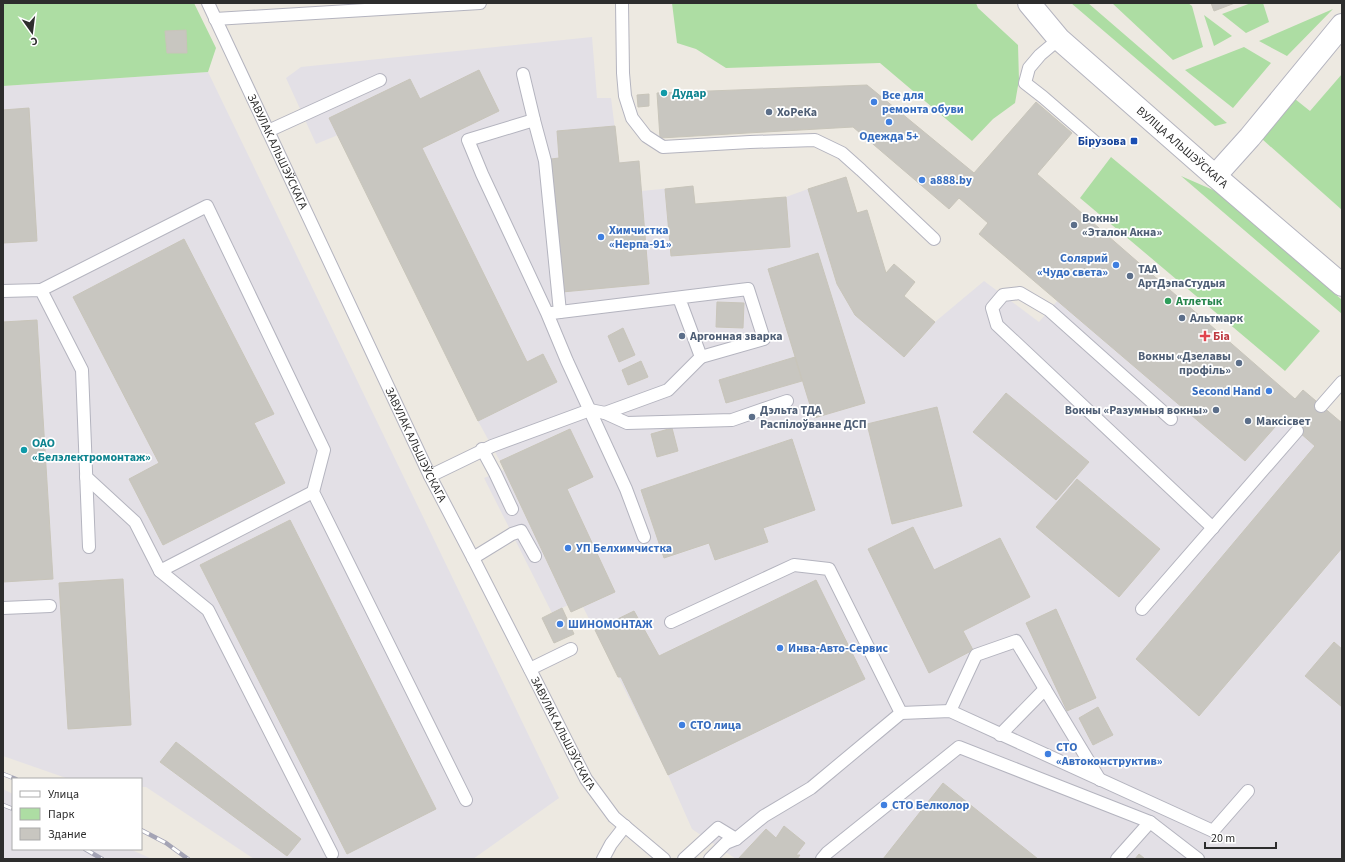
<svg xmlns="http://www.w3.org/2000/svg" width="1345" height="862" font-family="'Source Sans 3',sans-serif">
	<rect width="100%" height="100%" fill="#ede9e1"/>
	<path fill="#e3e0e6" d="M592,37L597,98H611L619,162L639,161L641,191L693,186L695,204L786,197L808,189L837,284L904,357L935,322L984,281L1039,322L1058,300L1245,461L1283,418L1295,399L1303,390L1342,423V859H736L692,829L668,775L583,607L571,612L568,605L552,613L484,478L504,470L500,461L478,421L338,135L316,144L286,78L301,67Z
		M208,72L559,798L473,859H254L146,787H141V779H69L3,756V86Z
		M3,789L13,794V849H130L152,859H3Z"/>
	<path fill="#addda3" d="M3,3H194L216,48L208,72L3,86Z
		M672,3H976L978,8L1018,45L1019,80L1015,103L993,119L972,141L880,63L726,68L696,49L677,43Z
		M1071,3H1088L1227,123L1215,126Z
		M1112,3H1188L1192,6L1203,47L1173,60Z
		M1251,3H1263L1269,22L1246,33L1222,14Z
		M1333,9L1287,56L1259,41Z
		M1204,15L1232,36L1214,46Z
		M1244,47L1271,63L1233,108L1185,70Z
		M1342,74V210L1262,139L1295,99L1310,111Z
		M1111,157L1320,331L1285,371L1080,198Z
		M1181,176L1220,193L1342,300V314Z"/>
	<path fill="#c8c6c0" stroke="#c8c5ba" d="M1211,3H1235L1214,11Z
		M186,30L187,53H167L165,31Z
		M479,70L499,111L422,148L527,362L543,354L557,382L478,421L329,118L410,79L420,99Z
		M867,85L974,173L1036,102L1072,133L1037,174L1295,399L1303,390L1342,423V548L1199,716L1136,659L1315,446L1283,418L1245,461L979,234L988,223L959,198L949,209L853,127L660,138L657,93Z
		M649,94V106L638,107L637,95Z
		M29,108L37,241L3,243V110Z
		M615,126L619,163L639,161L649,284L562,292L551,159L559,158L557,131Z
		M846,177L857,213L867,210L886,273L894,264L915,282L904,296L935,322L904,357L855,315L837,284L808,189Z
		M693,186L695,204L786,197L790,247L671,256L665,189Z
		M184,239L274,414L254,423L285,483L163,545L129,479L159,463L73,297Z
		M818,253L865,403L814,418L768,269Z
		M717,302L744,303L743,328L716,327Z
		M37,320L53,579L3,582V322Z
		M623,328L635,355L619,362L608,336Z
		M795,357L802,381L726,403L719,380Z
		M641,361L648,377L628,385L622,370Z
		M1006,393L1089,462L1056,500L973,432Z
		M937,407L962,506L892,524L867,424Z
		M672,428L678,451L657,457L651,434Z
		M570,429L593,477L567,489L615,592L571,612L500,461Z
		M792,439L815,510L763,528L768,542L715,560L709,543L664,558L641,490Z
		M1077,479L1160,549L1119,597L1036,527Z
		M290,520L436,809L347,854L200,565Z
		M913,527L934,570L1000,538L1030,597L963,631L973,650L929,673L868,549Z
		M123,579L131,725L68,729L59,583Z
		M816,580L865,679L668,775L621,677H618L595,630L634,611L659,656Z
		M562,608L574,634L554,643L542,618Z
		M1056,609L1096,698L1067,711L1026,623Z
		M1334,642L1342,649V707L1305,676Z
		M1098,707L1113,735L1093,745L1079,718Z
		M176,742L301,839L287,856L160,762Z
		M943,783L1038,859H883Z
		M784,826L805,843L796,855H800L797,859H738L766,829L776,838Z
		M1139,854L1145,859H1135Z"/>
	<g fill="none" stroke-linecap="round" stroke-linejoin="round">
		<g stroke="#b4b4bf" stroke-width="14">
			<g id="service">
				<path id="s1" d="M208,3L430,476L473,558L586,779L614,817L664,859"/>
				<path d="M622,3L623,73L625,96L632,118L646,136L663,147L750,142L815,140L842,153L861,170L934,239"/>
				<path d="M215,19L480,3"/>
				<path d="M1059,39L1040,55L1029,68L1025,83L1043,97L1095,142"/>
				<path d="M523,74L534,120"/>
				<path d="M268,131L380,80"/>
				<path d="M41,290L207,206L324,450L313,492L466,800"/>
				<path d="M3,291L41,290L82,370L89,547"/>
				<path d="M560,312L545,161L534,120L468,140L482,174L547,313L567,361L626,489L644,537"/>
				<path d="M552,313L748,289L764,339L701,357L679,298"/>
				<path d="M1321,406L1342,382"/>
				<path d="M605,413L668,390L701,357"/>
				<path d="M1171,419L1049,310L1020,293L1003,295L992,308L997,325L1213,528"/>
				<path d="M482,449L495,473L512,509"/>
				<path d="M430,476L492,446L590,410L605,413L627,423L732,420L787,401"/>
				<path d="M86,477L135,522L160,571L208,610L332,854"/>
				<path d="M473,558L512,534L521,531L535,556"/>
				<path d="M160,571L313,492"/>
				<path d="M3,608L50,606"/>
				<path d="M1142,609L1297,431"/>
				<path d="M671,622L794,565L829,569L901,713"/>
				<path d="M530,669L571,649"/>
				<path d="M950,711L976,655L1016,641L1100,780"/>
				<path d="M1000,735L1045,689"/>
				<path d="M603,859L611,844L625,826"/>
				<path d="M684,859L718,828L736,839"/>
				<path d="M710,859L726,843L736,839L764,816L811,788L901,713L950,711L1213,831L1248,791"/>
				<path d="M822,859L827,853L959,747L1150,822L1198,859"/>
				<path d="M1117,859L1150,822"/>
			</g>
		</g>
		<g stroke="#b4b4bf" stroke-width="24">
			<path id="minor" d="M1215,176L1250,137L1342,25"/>
		</g>
		<g stroke="#b4b4bf" stroke-width="24">
			<g id="secondary">
				<path id="s2" d="M1029,3L1059,39L1215,176L1342,285"/>
			</g>
		</g>
		<use href="#service" stroke="#fff" stroke-width="12"/>
		<use href="#minor" stroke="#fff" stroke-width="22"/>
		<use href="#secondary" stroke="#fff" stroke-width="22"/>
		<g stroke="#a4a4b5" stroke-width="4.5">
			<path id="rail" d="M3,774L16,779
				M3,805L13,809
				M141,830L166,843L188,859
				M85,849L102,859"/>
		</g>
		<use href="#rail" stroke="#fff" stroke-width="3" stroke-dasharray="9" stroke-linecap="butt"/>
	</g>
	<g fill="#0f9aa8" stroke="#fff" stroke-width="1.5">
		<circle cx="664" cy="93" r="4"/>
		<circle cx="24" cy="450" r="4"/>
	</g>
	<g fill="#3f7fe0" stroke="#fff" stroke-width="1.5">
		<circle cx="874" cy="102" r="4"/>
		<circle cx="889" cy="122" r="4"/>
		<circle cx="922" cy="180" r="4"/>
		<circle cx="601" cy="237" r="4"/>
		<circle cx="1116" cy="265" r="4"/>
		<circle cx="1269" cy="391" r="4"/>
		<circle cx="568" cy="548" r="4"/>
		<circle cx="560" cy="624" r="4"/>
		<circle cx="780" cy="648" r="4"/>
		<circle cx="682" cy="725" r="4"/>
		<circle cx="1048" cy="754" r="4"/>
		<circle cx="884" cy="805" r="4"/>
	</g>
	<g fill="#5c6f8a" stroke="#fff" stroke-width="1.5">
		<circle cx="769" cy="112" r="4"/>
		<circle cx="1074" cy="225" r="4"/>
		<circle cx="1130" cy="276" r="4"/>
		<circle cx="1182" cy="318" r="4"/>
		<circle cx="682" cy="336" r="4"/>
		<circle cx="1239" cy="363" r="4"/>
		<circle cx="1216" cy="410" r="4"/>
		<circle cx="752" cy="417" r="4"/>
		<circle cx="1248" cy="421" r="4"/>
	</g>
	<rect fill="#1a4fb4" stroke="#fff" stroke-width="1.5" x="1130" y="137" width="8" height="8" rx="2"/>
	<circle fill="#2e9e5b" stroke="#fff" stroke-width="1.5" cx="1168" cy="301" r="4"/>
	<path fill="#e0444e" stroke="#fff" stroke-width="1.5" d="M1203 330h4v4h4v4h-4v4h-4v-4h-4v-4h4z"/>
	<g text-anchor="middle" dominant-baseline="central" stroke-width="3.5" stroke-linejoin="round" paint-order="stroke">
		<g font-size="12" font-weight="bold" fill="#0d838f" stroke="#fff" text-anchor="start">
			<text x="672" y="93">Дудар</text>
			<text x="32" y="443">ОАО<tspan x="32" dy="14">«Белэлектромонтаж»</tspan></text>
		</g>
		<g font-size="12" font-weight="bold" fill="#366cbe" stroke="#fff" text-anchor="start">
			<text x="882" y="95">Все для<tspan x="882" dy="14">ремонта обуви</tspan></text>
			<text x="889" y="136" text-anchor="middle">Одежда 5+</text>
			<text x="930" y="180">a888.by</text>
			<text x="609" y="230">Химчистка<tspan x="609" dy="14">«Нерпа-91»</tspan></text>
			<text x="1108" y="258" text-anchor="end">Солярий<tspan x="1108" dy="14">«Чудо света»</tspan></text>
			<text x="1261" y="391" text-anchor="end">Second Hand</text>
			<text x="576" y="548">УП Белхимчистка</text>
			<text x="568" y="624">ШИНОМОНТАЖ</text>
			<text x="788" y="648">Инва-Авто-Сервис</text>
			<text x="690" y="725">СТО лица</text>
			<text x="1056" y="747">СТО<tspan x="1056" dy="14">«Автоконструктив»</tspan></text>
			<text x="892" y="805">СТО Белколор</text>
		</g>
		<g font-size="12" font-weight="bold" fill="#4e5e75" stroke="#fff" text-anchor="start">
			<text x="777" y="112">ХоРеКа</text>
			<text x="1082" y="218">Вокны<tspan x="1082" dy="14">«Эталон Акна»</tspan></text>
			<text x="1138" y="269">ТАА<tspan x="1138" dy="14">АртДэпаСтудыя</tspan></text>
			<text x="1190" y="318">Альтмарк</text>
			<text x="690" y="336">Аргонная зварка</text>
			<text x="1231" y="356" text-anchor="end">Вокны «Дзелавы<tspan x="1231" dy="14">профіль»</tspan></text>
			<text x="760" y="410">Дэльта ТДА<tspan x="760" dy="14">Распілоўванне ДСП</tspan></text>
			<text x="1208" y="410" text-anchor="end">Вокны «Разумныя вокны»</text>
			<text x="1256" y="421">Максісвет</text>
		</g>
		<g font-size="12" font-weight="bold" fill="#164399" stroke="#fff" text-anchor="end">
			<text x="1126" y="141">Бірузова</text>
		</g>
		<g font-size="12" fill="#2d2d2d" stroke="#fff">
			<text stroke="none"><textPath href="#s2" startOffset="211">ВУЛІЦА АЛЬШЭЎСКАГА</textPath></text>
			<text stroke="none"><textPath href="#s1" startOffset="164">ЗАВУЛАК АЛЬШЭЎСКАГА</textPath></text>
			<text stroke="none"><textPath href="#s1" startOffset="488">ЗАВУЛАК АЛЬШЭЎСКАГА</textPath></text>
			<text stroke="none"><textPath href="#s1" startOffset="812">ЗАВУЛАК АЛЬШЭЎСКАГА</textPath></text>
		</g>
		<g font-size="12" font-weight="bold" fill="#27864d" stroke="#fff" text-anchor="start">
			<text x="1176" y="301">Атлетык</text>
		</g>
		<g font-size="12" font-weight="bold" fill="#be3a42" stroke="#fff" text-anchor="start">
			<text x="1213" y="336">Біа</text>
		</g>
	</g>
	<rect width="1345" height="862" fill="none" stroke="#2d2d2d" stroke-width="8"/>
	<rect x="12" y="778" width="130" height="72" fill="#ffffff" stroke="#ababab"/>
	<rect x="20" y="791" width="20" height="6" fill="#ffffff" stroke="#ababab"/>
	<text x="48" y="798" font-size="12" fill="#2d2d2d">Улица</text>
	<rect x="20" y="808" width="20" height="12" fill="#addda3" stroke="#ababab"/>
	<text x="48" y="818" font-size="12" fill="#2d2d2d">Парк</text>
	<rect x="20" y="828" width="20" height="12" fill="#c8c6c0" stroke="#ababab"/>
	<text x="48" y="838" font-size="12" fill="#2d2d2d">Здание</text>
	<g transform="translate(32 32) rotate(166)" stroke="#ffffff" stroke-width="3" paint-order="stroke">
	<path d="M0-3L7 15L0 10L-7 15Z" fill="#2d2d2d"/>
	<text y="-6" font-size="11" font-weight="bold" text-anchor="middle" fill="#2d2d2d">С</text>
	</g>
	<path d="M1205 842v6h71v-6" fill="none" stroke="#2d2d2d" stroke-width="2"/>
	<text x="1211" y="842" font-size="12" fill="#2d2d2d" stroke="#ffffff" stroke-width="3" paint-order="stroke">20 m</text>
</svg>
